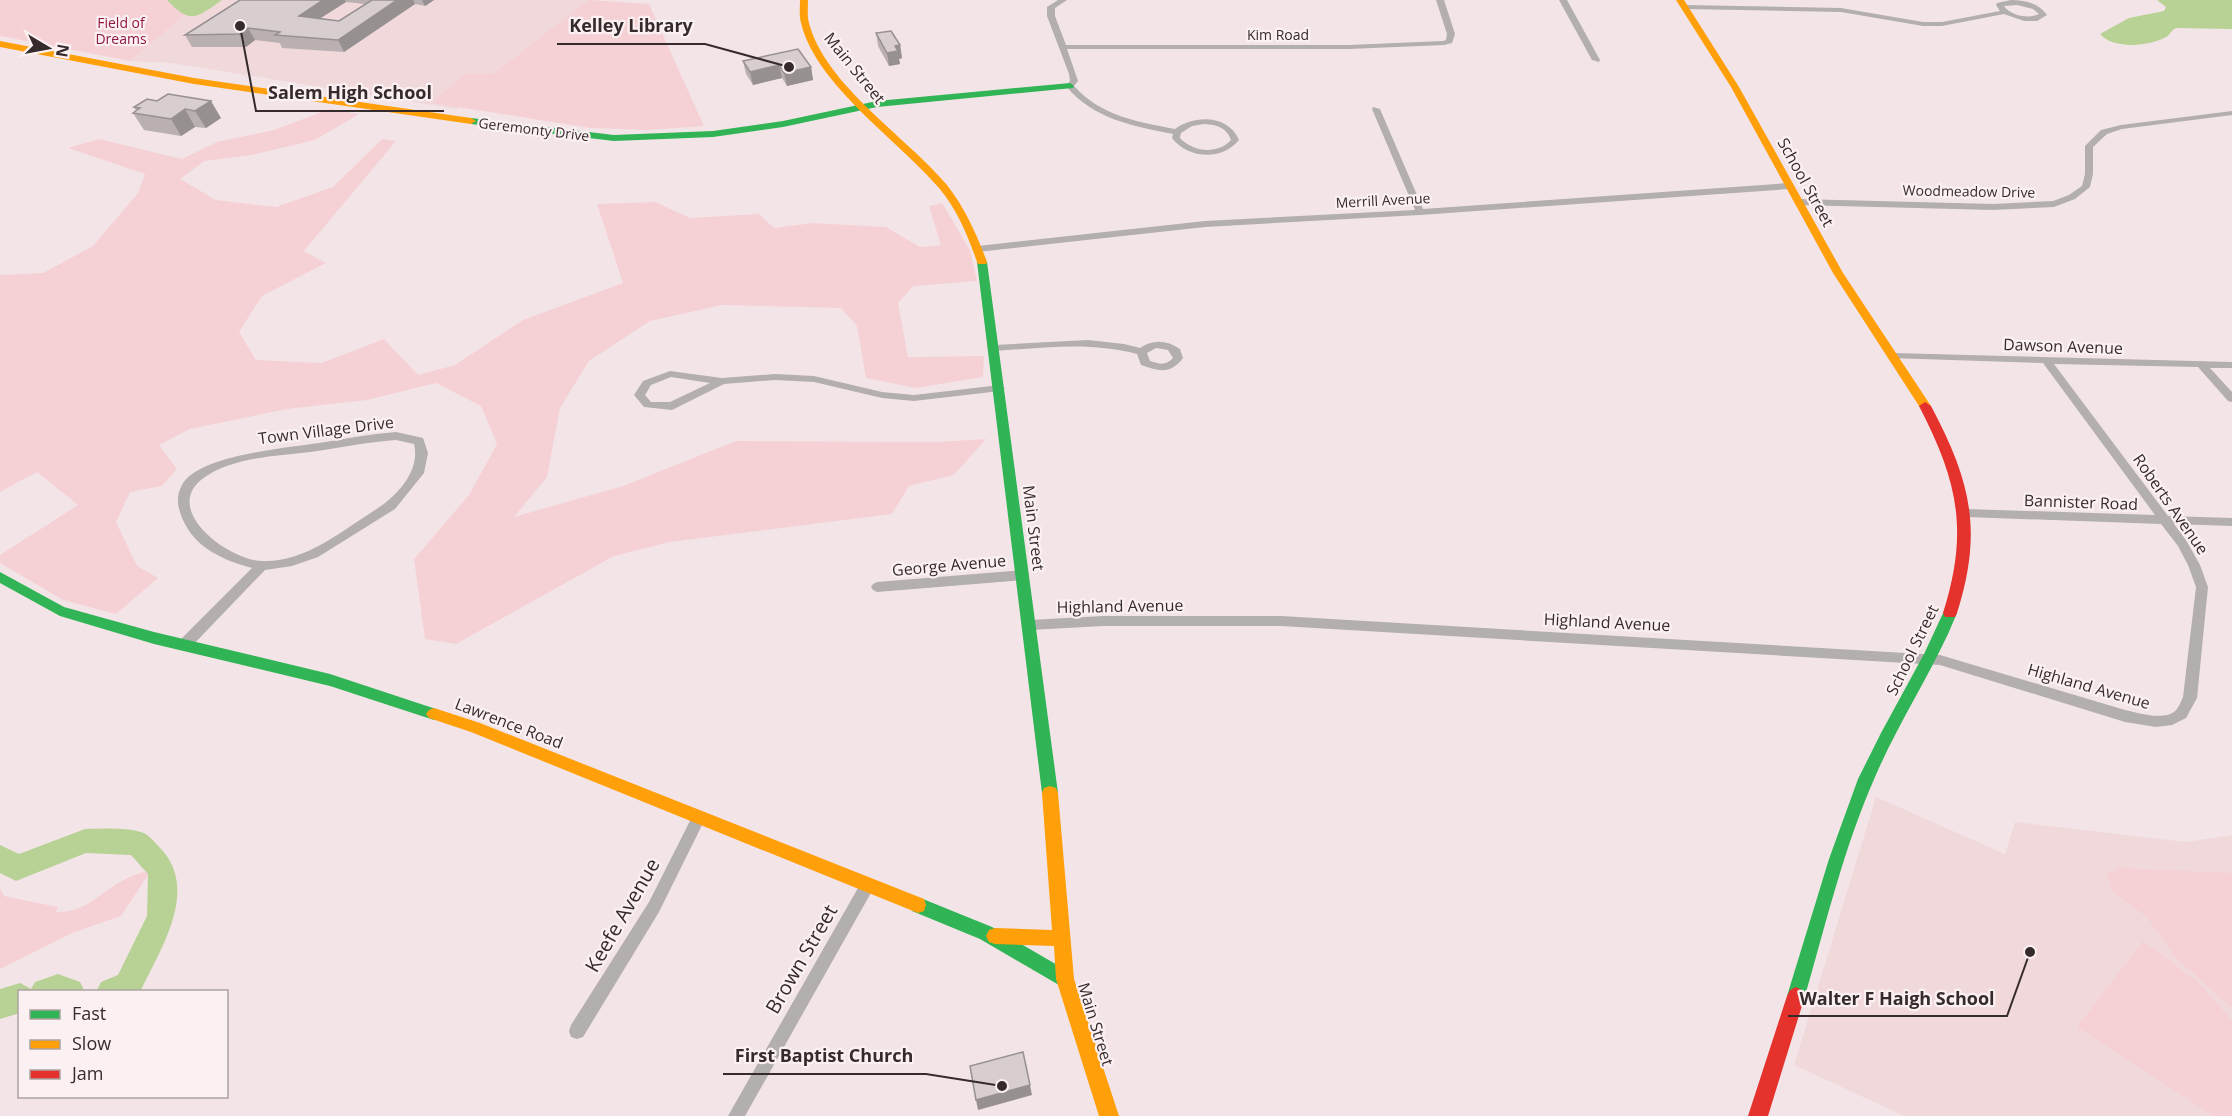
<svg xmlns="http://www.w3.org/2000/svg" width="2232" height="1116" font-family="'Open Sans',sans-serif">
	<rect width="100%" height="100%" fill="#f3e5e7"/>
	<path fill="#f1d8db" d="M203,0H594L457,109L171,63L130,61Z
		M1876,797L2005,854L2015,822L2186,842L2232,835V1116H1904L1794,1065Z"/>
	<path fill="#f5d1d6" d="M0,0H203L130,61L0,36Z
		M589,0L649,4L704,126L649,130L590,128L432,103L464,74H493Z
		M330,109L359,114L315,140L252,155L204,161L180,179L216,200L276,207L333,187L382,139L396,141L304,251L326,263L262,296L239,332L256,360L321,363L384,339L418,375L455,365L523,320L623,283L597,204L655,202L690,218L759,214L774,228L813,223L886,227L920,247L941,245L929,206L942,203L970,250L977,281L913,286L898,303L908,357L984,356L983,377L916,388L866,378L857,326L841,308L722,305L650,321L589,361L560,408L547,477L514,517L623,486L736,441L937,442L986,439L954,475L909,486L892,514L670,542L614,556L456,644L425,639L414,559L469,495L497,444L481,406L436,383L367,400L287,409L190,429L159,445L177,469L162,486L130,492L116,522L137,566L158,578L116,614L63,600L0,563V555L78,505L37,472L0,492V275L43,273L93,246L138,193L145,174L68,148L99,139L182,159L217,142L274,130Z
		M2119,868L2232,873V1008L2176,958L2147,917L2113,892L2107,874Z
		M152,869L121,916L72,933L0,969V888L4,896L58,907L56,912C84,913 98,895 120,882C130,876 141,873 152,869Z
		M2143,941L2197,981L2232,1021V1116H2214L2077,1027Z"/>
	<path fill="#b8d194" d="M167,0H222C196,18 191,25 167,0Z
		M2157,0H2232V29L2176,28C2170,31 2171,34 2166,37C2150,46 2114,50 2100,34L2129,18L2164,11L2166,7Z"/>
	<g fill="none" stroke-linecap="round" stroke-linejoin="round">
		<path fill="#b8d194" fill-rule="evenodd" d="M85,829C102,829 124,827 141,832C150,835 155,843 162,850C199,891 160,950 140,992H96L101,982L118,975L147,916L148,874L131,855L86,853L16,881L0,873V845L19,854Z
			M58,974L80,982L85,992H20V1013L0,1019V989L20,983L31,989L35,982Z"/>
		<path fill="#b2afae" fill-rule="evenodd" d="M1058,0H1067L1055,8V16L1066,45H1349L1443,41L1446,40L1447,34L1436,0H1444L1455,34L1452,43L1444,45L1349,49H1067L1078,81L1074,86C1101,116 1138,122 1175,129C1195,114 1229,115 1239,140C1222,161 1188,159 1172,138L1173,134C1133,126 1093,119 1066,86L1070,81L1069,74L1047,16V7ZM1204,124C1217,125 1226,127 1231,140C1217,155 1193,152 1180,138L1181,133L1192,126Z
			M1559,0H1567L1600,60L1599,62L1592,60Z
			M2011,0C2026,0 2038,3 2047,15L2037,21H2024L2004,14L1942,26H1923L1841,12L1685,9L1681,7L1685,5L1841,8L1923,22H1942L2000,11L1996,5L1997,3ZM2017,5L2033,9L2039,14C2029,19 2011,16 2004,6Z
			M1373,107L1380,109L1423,209L1789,183L1793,186L1789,189L1420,215L1205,227L978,252L973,249L978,246L1205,221L1415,210L1372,109Z
			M2232,111V115L2122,129L2107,134L2093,147V174L2090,187L2075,199L2054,207L1993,210L1799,205L1795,202L1799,199L1993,204L2053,201L2069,195L2082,186L2085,174V146L2101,130L2121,125Z
			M1088,340L1124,344L1140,348C1153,339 1167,340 1180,349L1183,358C1170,375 1159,371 1141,365L1137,354C1090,341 1043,348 995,351L990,348L995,345ZM1156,348L1168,350L1173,358C1165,366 1160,364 1150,361L1147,353Z
			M1894,353L2232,362V368H2210L2232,392V402L2228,401L2198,367L2054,364L2168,516L2232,518V526L2174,524L2186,540L2200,565L2208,587L2197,698L2186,718L2172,725L2156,727L2125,722L1940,665L1281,626H1103L1030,630L1026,628L1024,625L1026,622L1030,620L1103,616H1281L1940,655L2125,710C2139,713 2164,721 2175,711C2179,708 2181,701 2183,697L2196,587L2188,565L2178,546L2161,524L1966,517L1960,513L1966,509L2155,515L2043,363L1890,358L1889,356Z
			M670,371L722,378L775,374L814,376L882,392L914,395L1000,385L1005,388L1000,391L914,401L882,398L814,382L775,380L724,384L672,410L644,407L634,395L643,381ZM671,377L710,383L670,402H651L645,395L651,385Z
			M396,432L423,438L428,453L424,473L395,509L318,557L292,566L265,570L190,648H180L179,644L180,640L252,568C225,561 195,548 183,520C178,508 175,498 182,485C198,455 287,448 319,443C345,439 370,434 396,432ZM396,440L414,444C421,472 395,498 372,512C339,533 303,563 262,561C227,560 159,508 205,477C234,457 277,456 310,452C339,448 367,442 396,440Z
			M1023,570L1027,572L1029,575L1027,578L1023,580L877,592L873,590L871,587L873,584L877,582Z
			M699,811L704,813L706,817L659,912L583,1037L577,1039L571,1037L569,1031L571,1025L649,902L694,813Z
			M867,879L872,881L874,886L872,891L745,1116H728L862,881Z"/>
		<path fill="#30b455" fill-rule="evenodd" d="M1070,83L1074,86L1073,88L877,107L783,127L713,137L614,141L471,124L466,121L471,118L614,135L713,131L783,121L877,101Z
			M982,259L987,262L1058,793L1056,798L1050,800L1044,798L1042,793L977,262Z
			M0,572L64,607L154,632L330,674L439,710L442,714L439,718L434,720L330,686L154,644L60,616L0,583Z
			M1950,608L1955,609L1957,613L1948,634C1925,683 1896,728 1875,777C1844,847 1826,923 1805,996L1802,1002L1796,1005L1790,1002L1787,996L1829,859L1858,779L1881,733L1924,654L1945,609Z
			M918,897L992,927L1071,973L1074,979L1071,985L1065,988L1059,985L980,939L912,911L910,905L912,899Z"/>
		<path fill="#ff9f0a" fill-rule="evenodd" d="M800,0H808C808,7 807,16 809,23C825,85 907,137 947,185C965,208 977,235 987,262L986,264H978L977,262C968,236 957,209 939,188C898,140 816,85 801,23C799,16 800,7 800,0Z
			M1676,0H1684L1739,87L1843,273L1929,403L1931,406L1929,409H1921L1833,273L1731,87Z
			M0,41L194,78L471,118L476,121L471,124L194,84L0,47Z
			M434,708L480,723L924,899L926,905L924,911L918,913L471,732L429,718L426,714L429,710Z
			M1050,786L1056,788L1058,793L1074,979L1119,1116H1099L1056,979L1054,946L995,944L989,942L986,936L989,930L995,928L1052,930L1042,793L1044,788Z"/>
		<path fill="#e5322d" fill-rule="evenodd" d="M1925,402L1931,406C1971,481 1983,531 1957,613L1955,617H1945L1943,613C1969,531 1958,481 1919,406Z
			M1796,987L1802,990L1805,996L1768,1116H1748L1787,996L1790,990Z"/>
	</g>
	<path fill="#bab0b2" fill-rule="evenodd" d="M240,0H434L425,6L415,4L344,52L282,48L280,43L255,40L246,47H192L185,35ZM346,2L365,4L339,21L320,18Z
		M876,33L900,45L902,58L899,59L900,64L889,66L878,46Z
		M743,61L811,67L813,80L787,86L782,78L753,85L746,74Z
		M157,101L221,118L206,128L195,127L181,136L144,130L133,113L136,111L134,107Z"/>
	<path fill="#979091" d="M323,0H345L346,2L305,28L299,16Z
		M397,0H413L415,4L344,52L338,40Z
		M422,0H434L425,6Z
		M248,28L255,40L246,47L239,34Z
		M900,45L902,58L899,59L900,64L889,66L887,53L895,46Z
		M779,65L782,78L753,85L750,72Z
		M811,67L813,80L787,86L784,73Z
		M211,101L221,118L206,128L195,111Z
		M185,109L195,127L181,136L171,119Z
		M1030,1085L1032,1095L978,1110L976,1100Z"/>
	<path fill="#d8cdcf" stroke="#979091" stroke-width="1.5" d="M240,0H323L299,16L339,21L372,0H397L338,40L275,35L280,32L248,28L239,34L185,35Z
		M891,31L900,45L895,46L898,51L887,53L876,33Z
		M798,49L811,67L784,73L779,65L750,72L743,61Z
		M168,94L211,101L195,111L185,109L171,119L133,113L140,108L134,107L147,99L157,101Z
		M1023,1052L1030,1085L976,1100L970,1066Z"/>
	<g text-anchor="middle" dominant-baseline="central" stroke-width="4.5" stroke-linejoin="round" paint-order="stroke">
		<g font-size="14" fill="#8f1840" stroke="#fcf1f2">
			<text x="121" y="22">Field of<tspan x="121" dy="16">Dreams</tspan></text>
		</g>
		<g font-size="14" fill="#352b2d" stroke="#fcf1f2">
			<text x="1278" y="34">Kim Road</text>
			<text transform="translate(534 129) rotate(7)">Geremonty Drive</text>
			<text transform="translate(1969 191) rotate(1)">Woodmeadow Drive</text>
			<text transform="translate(1383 200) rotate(-3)">Merrill Avenue</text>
		</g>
		<g font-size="16" fill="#352b2d" stroke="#fcf1f2">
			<text transform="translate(855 68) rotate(51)">Main Street</text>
			<text transform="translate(1806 182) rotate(61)">School Street</text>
			<text transform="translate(2063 346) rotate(2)">Dawson Avenue</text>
			<text transform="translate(326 430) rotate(-7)">Town Village Drive</text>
			<text transform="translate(2081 502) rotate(2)">Bannister Road</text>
			<text transform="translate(2171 504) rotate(55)">Roberts Avenue</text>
			<text transform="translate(1034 528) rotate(83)">Main Street</text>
			<text transform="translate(949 565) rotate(-5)">George Avenue</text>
			<text transform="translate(1120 606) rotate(-1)">Highland Avenue</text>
			<text transform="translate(1607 622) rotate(3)">Highland Avenue</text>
			<text transform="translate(1912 650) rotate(-64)">School Street</text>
			<text transform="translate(2089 686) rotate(16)">Highland Avenue</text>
			<text transform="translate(509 723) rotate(21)">Lawrence Road</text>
			<text transform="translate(1096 1024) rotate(73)">Main Street</text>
		</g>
		<g font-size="20" fill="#352b2d" stroke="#fcf1f2">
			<text transform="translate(622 915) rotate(-60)">Keefe Avenue</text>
			<text transform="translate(801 959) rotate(-60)">Brown Street</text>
		</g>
	</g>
	<path fill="none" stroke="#352b2d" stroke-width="2" d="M789 67L705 44H557M240 26L256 111H444M2030 952L2007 1016H1788M1002 1086L926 1074H723"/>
	<g fill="#352b2d" stroke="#fcf1f2" stroke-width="2">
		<circle cx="789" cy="67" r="6"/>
		<circle cx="240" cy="26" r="6"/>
		<circle cx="2030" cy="952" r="6"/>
		<circle cx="1002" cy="1086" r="6"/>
	</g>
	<g font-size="18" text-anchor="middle" font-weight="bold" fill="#352b2d" stroke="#fcf1f2" stroke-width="4.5" stroke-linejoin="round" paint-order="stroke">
		<text x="631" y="32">Kelley Library</text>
		<text x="350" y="99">Salem High School</text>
		<text x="1897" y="1005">Walter F Haigh School</text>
		<text x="824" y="1062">First Baptist Church</text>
	</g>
	<rect x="18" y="990" width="210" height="108" fill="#fcf1f2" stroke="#aca2a3" stroke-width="1.5"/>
	<rect x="30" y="1010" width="30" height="9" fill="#30b455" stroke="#aca2a3" stroke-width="1.5"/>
	<text x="72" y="1020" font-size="18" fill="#352b2d">Fast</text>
	<rect x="30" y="1040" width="30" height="9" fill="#ff9f0a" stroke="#aca2a3" stroke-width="1.5"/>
	<text x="72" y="1050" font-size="18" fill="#352b2d">Slow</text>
	<rect x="30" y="1070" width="30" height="9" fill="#e5322d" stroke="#aca2a3" stroke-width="1.5"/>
	<text x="72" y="1080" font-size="18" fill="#352b2d">Jam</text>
	<g transform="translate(48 48) rotate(100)" stroke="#fcf1f2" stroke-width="4.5" paint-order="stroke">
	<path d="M0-4.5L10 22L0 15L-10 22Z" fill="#352b2d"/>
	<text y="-9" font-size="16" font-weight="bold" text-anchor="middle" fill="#352b2d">N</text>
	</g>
</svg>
